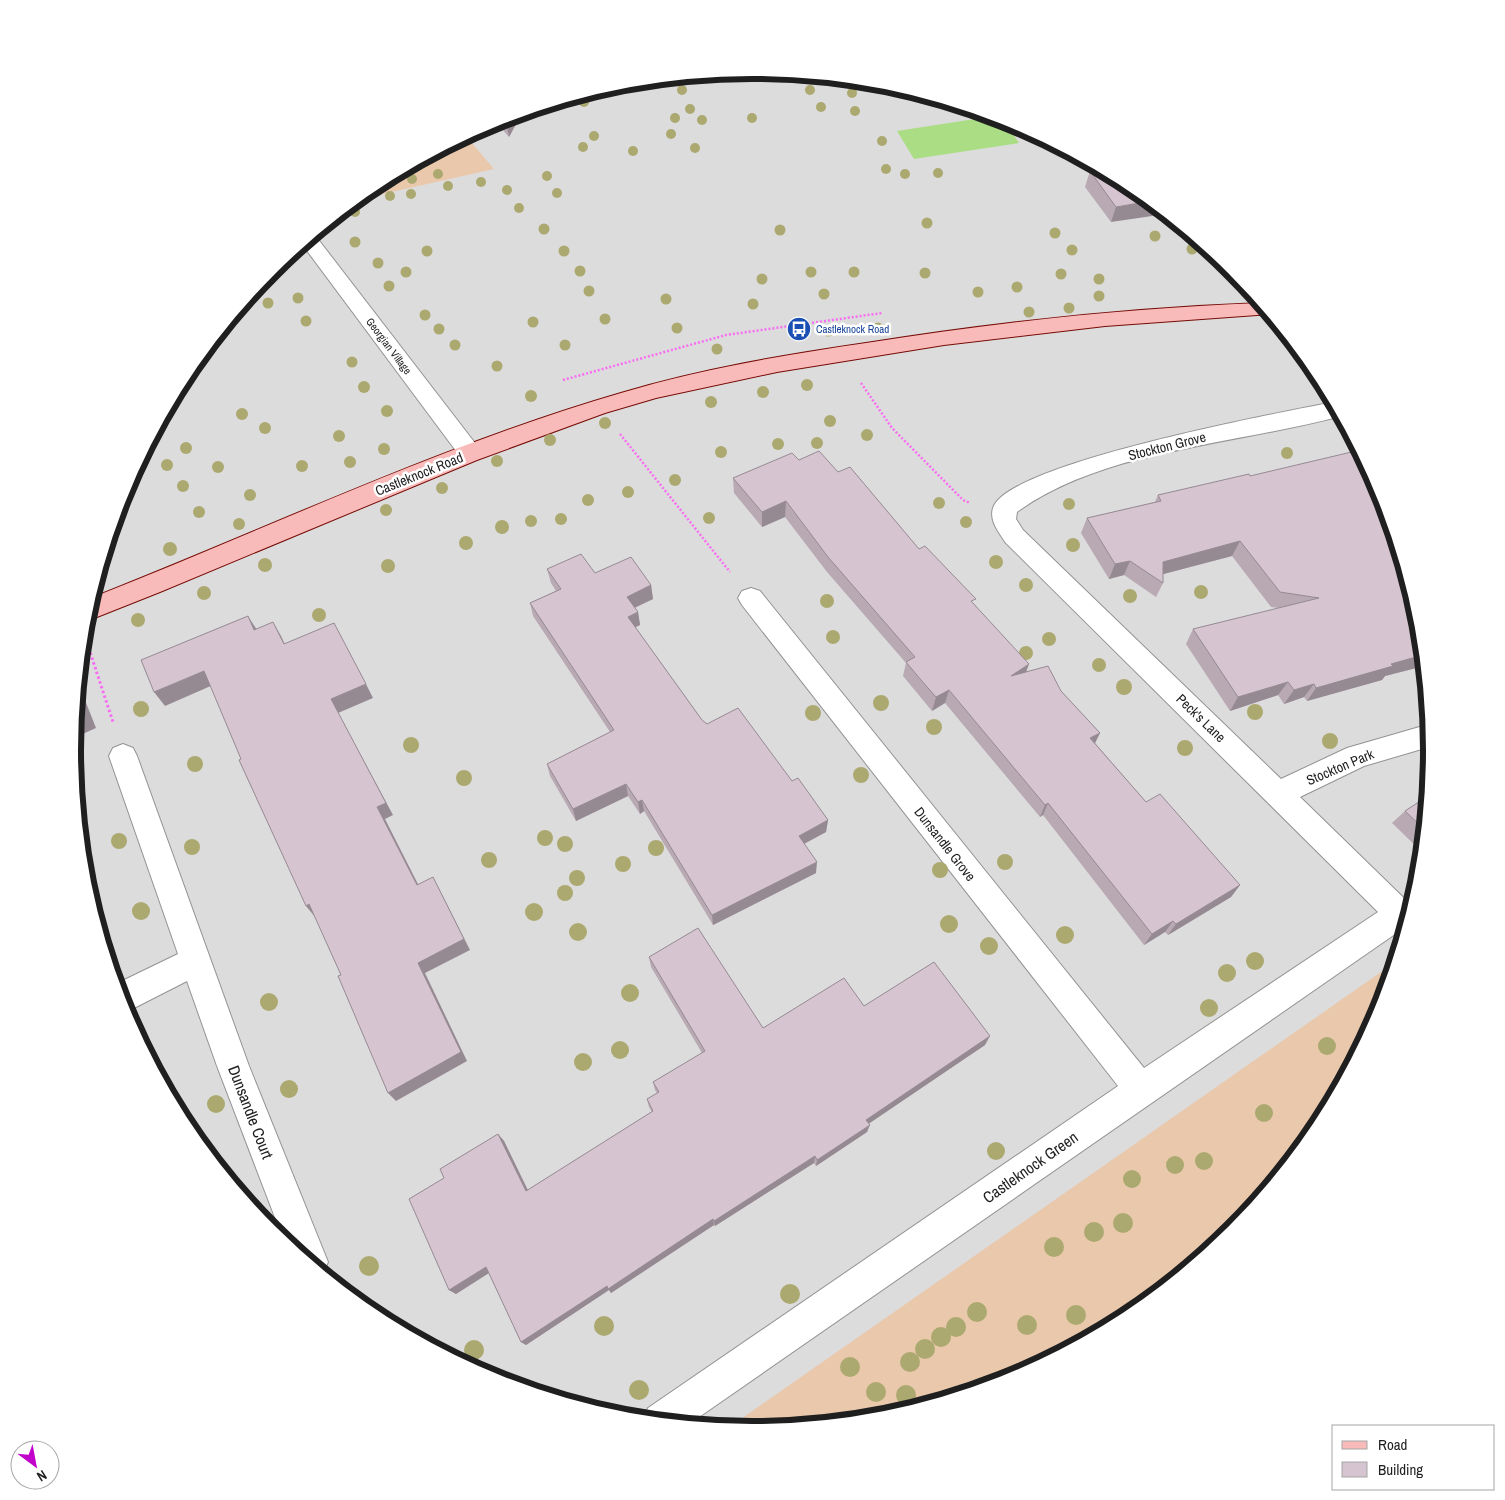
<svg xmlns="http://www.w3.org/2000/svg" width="1505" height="1500" font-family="'Archivo Narrow',sans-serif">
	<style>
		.residential { fill: #dddcdd }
		.grass { fill: #e9c8ac }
		.pitch { fill: #abde84 }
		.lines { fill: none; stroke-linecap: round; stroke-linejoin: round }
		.street-casing { stroke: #939393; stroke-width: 2 }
		.secondary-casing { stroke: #760c06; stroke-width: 2 }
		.path-far1 { stroke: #f86df1; stroke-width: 2.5; stroke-dasharray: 2 2; stroke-linecap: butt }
		.path { stroke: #f86df1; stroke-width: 3; stroke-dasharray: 2.5 2.5; stroke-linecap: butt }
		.street { fill: #fff; fill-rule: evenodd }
		.secondary { fill: #f9baba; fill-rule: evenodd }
		.tree { fill: #aca970 }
		.wall { fill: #b8a9b3 }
		.shaded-wall { fill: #968a92 }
		.building { fill: #d6c5d0; stroke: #968a92 }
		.labels { text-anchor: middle; stroke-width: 5; stroke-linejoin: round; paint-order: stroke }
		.far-transit-label { font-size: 11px; fill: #164399; stroke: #fff; text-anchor: start }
		.far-street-label { font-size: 11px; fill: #1f1f1f; stroke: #fff }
		.street-label { font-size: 14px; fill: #1f1f1f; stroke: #fff }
		.near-street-label { font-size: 16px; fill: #1f1f1f; stroke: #fff }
		.rim { fill: none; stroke: #1f1f1f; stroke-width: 6 }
	</style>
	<rect width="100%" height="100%" fill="#f0e5e9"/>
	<circle class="residential" cx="752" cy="750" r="678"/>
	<g class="grass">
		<path d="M466,136l28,33 -138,31 19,-16z"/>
		<path d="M1381,972h11l-11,38 -63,118 -85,103 -103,85 -118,62 -127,39 -133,13 -24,-2z"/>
	</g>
	<path class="pitch" d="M994,116l8,2 17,25 -105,16 -17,-28z"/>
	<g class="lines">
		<g class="street-casing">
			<g id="street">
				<path d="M314,234l164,213 3,6 -3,6 -8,2 -8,-2 -160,-215z"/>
				<path d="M1334,402l7,14c-102,28 -237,33 -324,96l-1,7 7,11 258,249 66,-31 83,-24 2,22 -68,20 -64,31 112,109 -8,28 -6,-2 -709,492 -46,-5 5,-11 470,-322 -376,-481 -4,-7 4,-7 9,-3 9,3 384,477 234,-156 -373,-370c-6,-10 -16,-21 -12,-34 14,-45 290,-96 341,-106z"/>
				<path d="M123,744l10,4 4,8 112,310 79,196 -5,11 -39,-32 -67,-175 -30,-85 -55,28 -8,1 -8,-26 62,-30 -69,-198 4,-8z"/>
			</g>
		</g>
		<g class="secondary-casing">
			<path id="secondary" d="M1261,303l10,11 -166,12 -161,19 -167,27 -121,26 -51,15 -128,47 -317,132 -63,25 -12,2 6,-21c176,-69 348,-152 530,-205 80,-24 163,-38 245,-50 131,-21 262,-35 395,-40z"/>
		</g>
		<g class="path-far1">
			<path d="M563,380l163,-45 156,-22"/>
			<path d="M861,383l31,45 71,72 7,3"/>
			<path d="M620,434l110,138"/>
		</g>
		<g class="path">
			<path d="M83,646l7,6 23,70"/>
			<path d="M82,654l8,-2"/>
		</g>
		<use href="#street" class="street"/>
		<use href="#secondary" class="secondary"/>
	</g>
	<g class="tree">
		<circle cx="682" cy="90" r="5"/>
		<circle cx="810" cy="90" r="5"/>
		<circle cx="852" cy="93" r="5"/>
		<circle cx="584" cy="102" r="5"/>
		<circle cx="821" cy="107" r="5"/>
		<circle cx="690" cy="109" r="5"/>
		<circle cx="855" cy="111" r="5"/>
		<circle cx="675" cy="118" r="5"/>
		<circle cx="752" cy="118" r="5"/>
		<circle cx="702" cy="120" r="5"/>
		<circle cx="671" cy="134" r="5"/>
		<circle cx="594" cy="136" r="5"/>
		<circle cx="882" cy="141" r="5"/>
		<circle cx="583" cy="147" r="5"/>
		<circle cx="695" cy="148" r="5"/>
		<circle cx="633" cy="151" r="5"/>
		<circle cx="886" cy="169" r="5"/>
		<circle cx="938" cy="173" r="5"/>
		<circle cx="438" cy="174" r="5"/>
		<circle cx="905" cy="174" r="5"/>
		<circle cx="547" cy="176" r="5"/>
		<circle cx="412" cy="179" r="5"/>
		<circle cx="481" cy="182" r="5"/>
		<circle cx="448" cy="186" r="5"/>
		<circle cx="507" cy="190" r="5"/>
		<circle cx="557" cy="193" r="5"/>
		<circle cx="411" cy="194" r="5"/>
		<circle cx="390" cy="196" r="5"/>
		<circle cx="519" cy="208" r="5"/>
		<circle cx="355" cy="212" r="5"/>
		<circle cx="927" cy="223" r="5.5"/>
		<circle cx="544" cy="229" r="5.5"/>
		<circle cx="780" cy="230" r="5.5"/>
		<circle cx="1055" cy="233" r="5.5"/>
		<circle cx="1155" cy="236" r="5.5"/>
		<circle cx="355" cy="242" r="5.5"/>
		<circle cx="1192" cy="249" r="5.5"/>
		<circle cx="1072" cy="250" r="5.5"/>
		<circle cx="427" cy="251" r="5.5"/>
		<circle cx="564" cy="251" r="5.5"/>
		<circle cx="378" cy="263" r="5.5"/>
		<circle cx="580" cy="271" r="5.5"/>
		<circle cx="406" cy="272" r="5.5"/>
		<circle cx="811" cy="272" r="5.5"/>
		<circle cx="854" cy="272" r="5.5"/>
		<circle cx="925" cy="273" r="5.5"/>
		<circle cx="1061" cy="274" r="5.5"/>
		<circle cx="762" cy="279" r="5.5"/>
		<circle cx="1099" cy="279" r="5.5"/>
		<circle cx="389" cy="286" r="5.5"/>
		<circle cx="1017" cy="287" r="5.5"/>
		<circle cx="589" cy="291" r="5.5"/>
		<circle cx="978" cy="292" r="5.5"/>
		<circle cx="824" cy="294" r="5.5"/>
		<circle cx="1099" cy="296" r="5.5"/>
		<circle cx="298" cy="298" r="5.5"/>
		<circle cx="666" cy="299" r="5.5"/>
		<circle cx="268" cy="303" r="5.5"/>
		<circle cx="753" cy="304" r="5.5"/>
		<circle cx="1069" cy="308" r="5.5"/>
		<circle cx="1029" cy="312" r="5.5"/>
		<circle cx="425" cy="315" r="5.5"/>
		<circle cx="605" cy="319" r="5.5"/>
		<circle cx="306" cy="321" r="5.5"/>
		<circle cx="533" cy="322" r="5.5"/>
		<circle cx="677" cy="328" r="5.5"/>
		<circle cx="878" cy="328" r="5.5"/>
		<circle cx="439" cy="329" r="5.5"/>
		<circle cx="828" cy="331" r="5.5"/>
		<circle cx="455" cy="345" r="5.5"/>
		<circle cx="565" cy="345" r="5.5"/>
		<circle cx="717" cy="349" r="5.5"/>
		<circle cx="352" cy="362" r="5.5"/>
		<circle cx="497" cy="366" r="5.5"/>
		<circle cx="807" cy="385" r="6"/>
		<circle cx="364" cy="387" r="6"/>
		<circle cx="763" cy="392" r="6"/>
		<circle cx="531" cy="396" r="6"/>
		<circle cx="711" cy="402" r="6"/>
		<circle cx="387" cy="411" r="6"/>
		<circle cx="242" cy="414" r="6"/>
		<circle cx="830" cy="421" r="6"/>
		<circle cx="605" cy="423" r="6"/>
		<circle cx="265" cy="428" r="6"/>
		<circle cx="867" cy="435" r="6"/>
		<circle cx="339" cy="436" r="6"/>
		<circle cx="550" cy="440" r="6"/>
		<circle cx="817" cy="443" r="6"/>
		<circle cx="778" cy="444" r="6"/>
		<circle cx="186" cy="448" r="6"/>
		<circle cx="384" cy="449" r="6"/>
		<circle cx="721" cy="452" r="6"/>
		<circle cx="1287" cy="453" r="6"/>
		<circle cx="497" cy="461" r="6"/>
		<circle cx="350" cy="462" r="6"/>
		<circle cx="167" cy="465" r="6"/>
		<circle cx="302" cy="466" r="6"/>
		<circle cx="218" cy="467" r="6"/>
		<circle cx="675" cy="480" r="6"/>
		<circle cx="183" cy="486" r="6"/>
		<circle cx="442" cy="488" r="6"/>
		<circle cx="628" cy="492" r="6"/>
		<circle cx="250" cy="495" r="6"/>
		<circle cx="588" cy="500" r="6"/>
		<circle cx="939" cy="503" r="6"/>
		<circle cx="1069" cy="504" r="6"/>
		<circle cx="386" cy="510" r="6"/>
		<circle cx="199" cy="512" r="6"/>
		<circle cx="709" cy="518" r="6"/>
		<circle cx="561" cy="519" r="6"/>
		<circle cx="531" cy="521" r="6"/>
		<circle cx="966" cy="522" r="6"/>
		<circle cx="239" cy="524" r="6"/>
		<circle cx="502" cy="527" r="7"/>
		<circle cx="466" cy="543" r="7"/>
		<circle cx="1073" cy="545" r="7"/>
		<circle cx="170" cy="549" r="7"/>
		<circle cx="996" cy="562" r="7"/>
		<circle cx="265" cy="565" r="7"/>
		<circle cx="388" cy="566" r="7"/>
		<circle cx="1026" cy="585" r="7"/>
		<circle cx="1201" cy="592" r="7"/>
		<circle cx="204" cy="593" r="7"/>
		<circle cx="1130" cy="596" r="7"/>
		<circle cx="827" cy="601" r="7"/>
		<circle cx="319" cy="615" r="7"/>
		<circle cx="138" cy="620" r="7"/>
		<circle cx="833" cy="637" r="7"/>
		<circle cx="1049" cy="639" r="7"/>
		<circle cx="1026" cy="653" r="7"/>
		<circle cx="1099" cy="665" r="7"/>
		<circle cx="1124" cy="687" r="8"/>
		<circle cx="881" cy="703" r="8"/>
		<circle cx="141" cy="709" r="8"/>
		<circle cx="1255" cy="712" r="8"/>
		<circle cx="813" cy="713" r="8"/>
		<circle cx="934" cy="727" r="8"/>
		<circle cx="1330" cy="741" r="8"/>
		<circle cx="411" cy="745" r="8"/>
		<circle cx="1185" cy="748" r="8"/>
		<circle cx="195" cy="764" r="8"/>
		<circle cx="861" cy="775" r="8"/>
		<circle cx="464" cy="778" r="8"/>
		<circle cx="545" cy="838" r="8"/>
		<circle cx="119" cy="841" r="8"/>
		<circle cx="565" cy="844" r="8"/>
		<circle cx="192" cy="847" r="8"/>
		<circle cx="656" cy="848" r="8"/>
		<circle cx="489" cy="860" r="8"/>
		<circle cx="1005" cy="862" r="8"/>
		<circle cx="623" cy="864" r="8"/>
		<circle cx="940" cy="870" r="8"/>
		<circle cx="577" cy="878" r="8"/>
		<circle cx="565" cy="893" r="8"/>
		<circle cx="141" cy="911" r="9"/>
		<circle cx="534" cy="912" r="9"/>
		<circle cx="949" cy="924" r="9"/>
		<circle cx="578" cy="932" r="9"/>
		<circle cx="1065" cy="935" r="9"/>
		<circle cx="989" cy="946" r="9"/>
		<circle cx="1255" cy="961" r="9"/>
		<circle cx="1227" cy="973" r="9"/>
		<circle cx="630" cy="993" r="9"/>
		<circle cx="269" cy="1002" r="9"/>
		<circle cx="1209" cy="1008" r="9"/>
		<circle cx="1327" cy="1046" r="9"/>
		<circle cx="620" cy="1050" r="9"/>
		<circle cx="583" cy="1062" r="9"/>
		<circle cx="289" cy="1089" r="9"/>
		<circle cx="216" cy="1104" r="9"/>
		<circle cx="1264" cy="1113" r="9"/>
		<circle cx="996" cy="1151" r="9"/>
		<circle cx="1204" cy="1161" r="9"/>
		<circle cx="1175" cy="1165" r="9"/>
		<circle cx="1132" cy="1179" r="9"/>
		<circle cx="1123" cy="1223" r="10"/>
		<circle cx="1094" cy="1232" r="10"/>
		<circle cx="1054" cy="1247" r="10"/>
		<circle cx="369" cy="1266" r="10"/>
		<circle cx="790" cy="1294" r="10"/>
		<circle cx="977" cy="1312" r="10"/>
		<circle cx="1076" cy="1315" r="10"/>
		<circle cx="1027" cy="1325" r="10"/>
		<circle cx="604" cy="1326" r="10"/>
		<circle cx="956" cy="1327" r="10"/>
		<circle cx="941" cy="1337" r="10"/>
		<circle cx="925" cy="1349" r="10"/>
		<circle cx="474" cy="1350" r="10"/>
		<circle cx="910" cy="1362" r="10"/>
		<circle cx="850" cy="1367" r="10"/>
		<circle cx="639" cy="1390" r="10"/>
		<circle cx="876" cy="1392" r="10"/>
		<circle cx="906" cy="1395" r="10"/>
	</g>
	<g class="wall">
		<path d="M522,113l-13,24 -14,-16z"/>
		<path d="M1090,171l41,14 -20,37 -26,-35z"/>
		<path d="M799,460l39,12 81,77 55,55 52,68 35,19 39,42 -5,10 51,59 94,83 -9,12 -63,38 -3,-3 -21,13 -101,-130 -3,2 -95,-114 -13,8 -29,-35 3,-13 -79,-91 -42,-55 -23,10 -28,-34 -1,-15z"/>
		<path d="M1250,476l169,142 5,48 -39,10 -3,4 -75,21 -3,-4 -20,7 -6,-9 -48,16 -44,-67 7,-15 86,-21 -8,-1 -39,-51 -69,18v9l-7,14 -32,-22 -15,4 -28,-46 6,-15 68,-16 3,-7z"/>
		<path d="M547,569l48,4 56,12 2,14 -18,9 3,4 2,13 -5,2 67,93 5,4 85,57 36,39 -2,12 -22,12 12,29 -103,52 -69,-114 -4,3 -12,-18 -52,25 -26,-45 -3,-12 63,-32 -77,-116 -3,-13 26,-12 -5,-8z"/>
		<path d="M1428,796l-6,56 -30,-29 13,-12z"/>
		<path d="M649,957l114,71 101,-22 121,39 -116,78 -2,9 -51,34 -2,-3 -99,63 -1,-1 -103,68 -2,-3 -83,55 -5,-3 -32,-69 -33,21 -7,-4 -5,-112 54,-44 6,7 24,49 124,-78 -3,-5 -2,-8 10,-6 -2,-3 -2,-8 49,-29 -51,-86z"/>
	</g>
	<g class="shaded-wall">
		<path d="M522,113l-13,24 -3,-16 2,-4z"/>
		<path d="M1151,201l15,13 -55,8 5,-15z"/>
		<path d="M786,501l-1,16 -23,10v-15z"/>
		<path d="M1240,541l-8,15 -76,20 7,-14z"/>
		<path d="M1130,561l-6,14 -15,4 6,-15z"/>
		<path d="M651,585l2,14 -24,11 -2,-13z"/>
		<path d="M638,612l2,13 -10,5 -2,-13z"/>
		<path d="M248,616l9,14h-3z"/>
		<path d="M273,622l8,14 11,23 -8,-15z"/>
		<path d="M1423,655l1,11 -39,10 -3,4 -75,21 9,-13 75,-24z"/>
		<path d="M1029,664l-5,14 -13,-2z"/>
		<path d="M204,671l9,14 -48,21 -11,-14z"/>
		<path d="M1288,682l-10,13 -48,16 8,-14z"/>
		<path d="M366,684l7,14 -35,15 55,102 -8,4 39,77 -7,-11 -40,-78 -46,-108z"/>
		<path d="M1314,684l-10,13 -20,7 10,-14z"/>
		<path d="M79,685l17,43 -22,10 2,-20z"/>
		<path d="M949,690l-4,13 -13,8 4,-14z"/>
		<path d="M1100,733l-7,14 -3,-9z"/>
		<path d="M626,784l2,12 -52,25 -3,-12z"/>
		<path d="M642,800l2,11 -4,3 -2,-12z"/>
		<path d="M1048,803l-5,12 -3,2 5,-12z"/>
		<path d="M828,820l-2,12 -28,15 1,-11z"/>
		<path d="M817,862l-1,11 -103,52 -1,-10z"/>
		<path d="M433,877l37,73 -45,23 42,88 -71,40 -8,-8 30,-130z"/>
		<path d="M1240,885l-9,12 -63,38 8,-11z"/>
		<path d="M309,904l6,13 -9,-11z"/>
		<path d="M1173,921l-8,11 -21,13 8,-11z"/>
		<path d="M990,1036l-5,9 -121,82 2,-7z"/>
		<path d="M870,1125l-3,7 -51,34 1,-6z"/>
		<path d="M498,1134l6,7 27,56 -5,-6z"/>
		<path d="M815,1156l-1,7 -99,63 -1,-5z"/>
		<path d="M713,1219l1,6 -103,68 -2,-3 -83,55 -5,-3 86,-56z"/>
		<path d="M486,1267l6,4 -36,23 -7,-4z"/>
	</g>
	<g class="building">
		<path d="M1101,169l30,16 20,16 -35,6 -26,-36z"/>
		<path d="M1360,450l21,40 38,128 4,37 -32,9 2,2 -77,22 -2,-4 -20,6 -6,-8 -50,15 -45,-68 126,-31 -39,-6 -40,-51 -77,21v21l-33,-22 -15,3 -28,-46 74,-17 -3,-6 91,-21 1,2z"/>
		<path d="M819,451l19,21 12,-5 69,82 6,-3 51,53 -5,2 58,63 -18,12 37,-10 13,25 39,42 -10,5 56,64 14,-8 80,91 -64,39 -3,-3 -21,13 -104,-131 -3,2 -96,-115 -13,7 -15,-17 -15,-18 9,-5 -87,-100 -42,-56 -24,11 -29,-34 59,-25 7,7z"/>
		<path d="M581,554l14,19 36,-16 20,28 -24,12 11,15 -10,5 74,103 5,4 31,-16 54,73 6,-3 30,42 -29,16 18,26 -105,53 -70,-115 -4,2 -12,-18 -53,25 -26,-45 67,-34 -84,-127 31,-14 -14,-20z"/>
		<path d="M248,616l6,14 19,-8 11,22 50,-21 32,61 -35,15 55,104 -9,4 40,78 16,-8 31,62 -46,24 43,89 -73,41 -50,-117 3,-1 -32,-71 -3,2 -67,-146 2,-1 -37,-88 -50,21 -13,-32z"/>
		<path d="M78,698l6,16 -8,4z"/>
		<path d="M1428,796l-3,34 -20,-19z"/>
		<path d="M698,928l65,100 81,-50 20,28 70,-44 56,74 -124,84 4,5 -53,35 -2,-4 -101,65 -1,-2 -105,70 -1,-3 -86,56 -35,-75 -37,23 -40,-91 35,-21 -4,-9 58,-35 28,57 127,-80 -6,-12 12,-7 -6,-10 52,-31 -56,-94z"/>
	</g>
	<defs>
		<g id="bus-disc" transform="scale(1.25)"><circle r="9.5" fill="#1a4fb4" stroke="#fff"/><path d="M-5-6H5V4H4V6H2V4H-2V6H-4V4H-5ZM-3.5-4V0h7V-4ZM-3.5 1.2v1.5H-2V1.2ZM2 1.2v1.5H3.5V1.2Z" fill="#fff"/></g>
	</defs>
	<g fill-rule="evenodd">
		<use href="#bus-disc" x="799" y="329"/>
	</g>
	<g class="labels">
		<g class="far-transit-label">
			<text x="816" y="333">Castleknock Road</text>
		</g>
		<g class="far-street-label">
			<text transform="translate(389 346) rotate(53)" y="4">Georgian Village</text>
		</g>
		<g class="street-label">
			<text transform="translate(1167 446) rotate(-14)" y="5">Stockton Grove</text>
			<text transform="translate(419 474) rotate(-22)" y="5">Castleknock Road</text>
			<text transform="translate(1201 718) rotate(44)" y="5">Peck's Lane</text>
			<text transform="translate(1340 767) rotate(-23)" y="5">Stockton Park</text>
			<text transform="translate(945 844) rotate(52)" y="5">Dunsandle Grove</text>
		</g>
		<g class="near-street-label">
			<text transform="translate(251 1112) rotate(69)" y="6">Dunsandle Court</text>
			<text transform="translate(1030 1167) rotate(-35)" y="6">Castleknock Green</text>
		</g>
	</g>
	<path d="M0 0H1505V1500H0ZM81 750a671 671 0 1 1 1342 0a671 671 0 1 1-1342 0Z" fill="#fff" fill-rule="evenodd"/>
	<path class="rim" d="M81 750a671 671 0 1 1 1342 0a671 671 0 1 1-1342 0Z"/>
	<rect x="1332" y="1425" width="162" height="65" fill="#ffffff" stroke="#a5a5a5"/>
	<rect x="1342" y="1441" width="25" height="8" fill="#f9baba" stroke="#a5a5a5"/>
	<text x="1378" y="1450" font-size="15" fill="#1f1f1f">Road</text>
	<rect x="1342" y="1462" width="25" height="15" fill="#d6c5d0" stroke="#a5a5a5"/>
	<text x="1378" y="1475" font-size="15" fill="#1f1f1f">Building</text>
	<g transform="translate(35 1465) rotate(148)"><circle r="24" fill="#ffffff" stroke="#a5a5a5"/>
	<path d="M0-4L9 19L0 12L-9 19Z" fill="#c102cb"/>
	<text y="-8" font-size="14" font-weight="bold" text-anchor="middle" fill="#1f1f1f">N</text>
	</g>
</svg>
